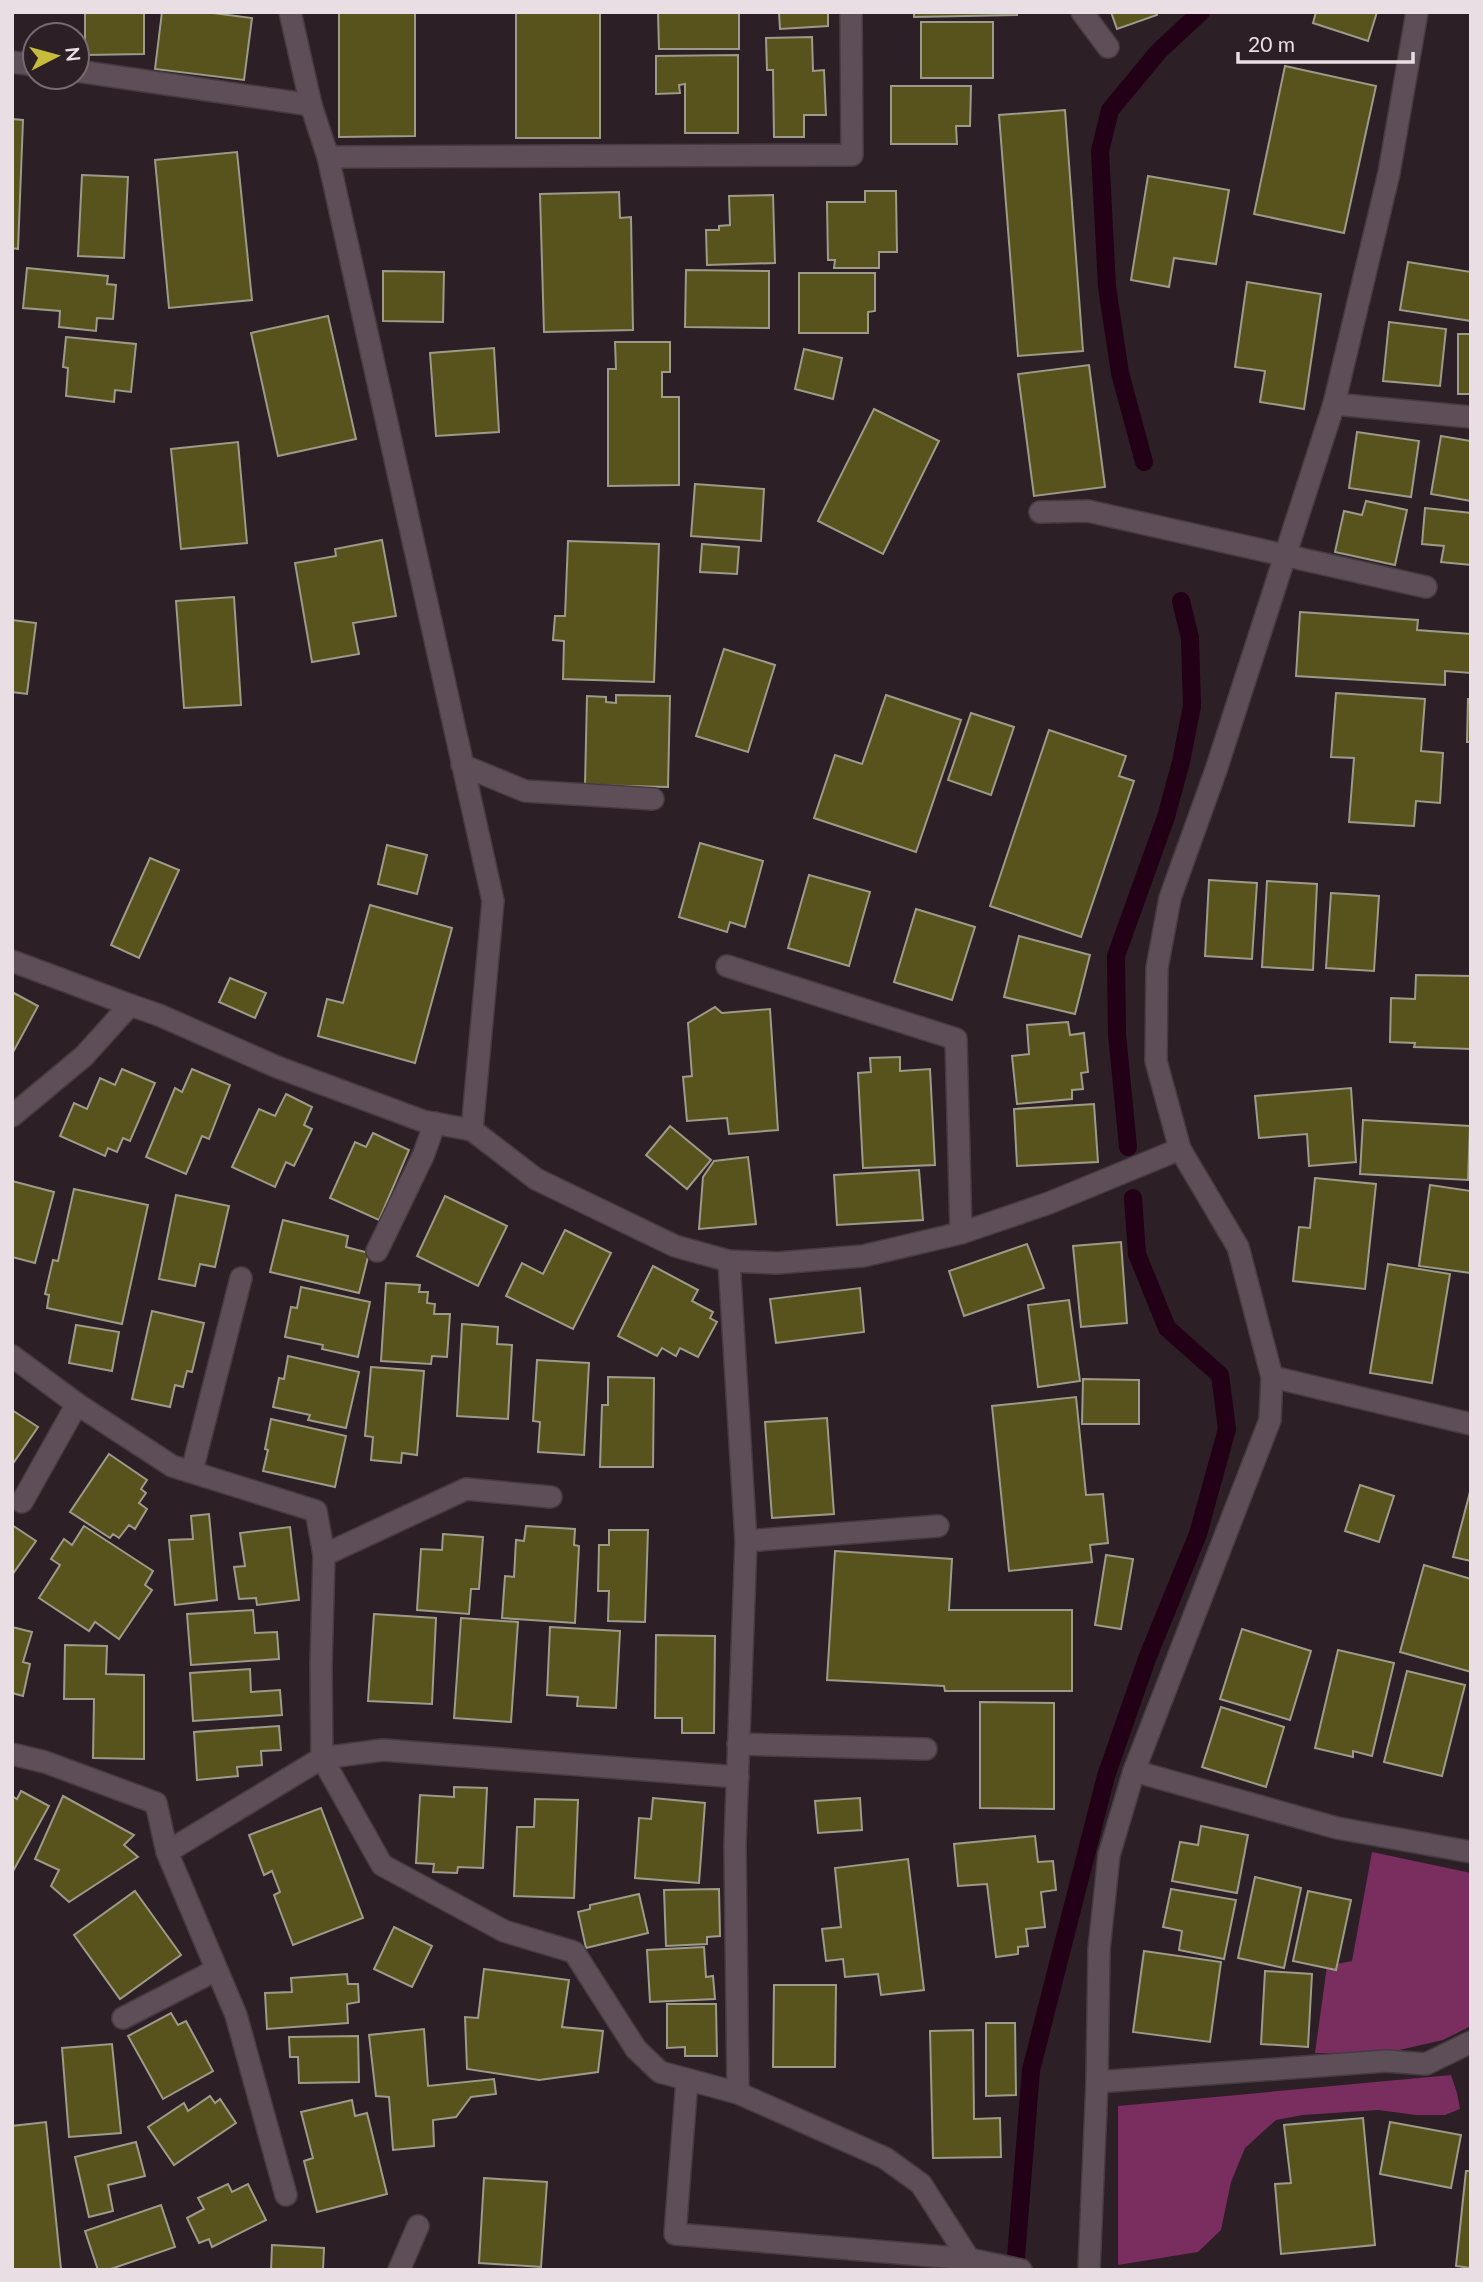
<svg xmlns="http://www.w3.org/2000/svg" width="1483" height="2282" font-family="Lato,sans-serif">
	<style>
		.forest { fill: #7a2d5f }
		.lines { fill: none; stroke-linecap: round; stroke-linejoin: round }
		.stream { stroke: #220016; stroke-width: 18 }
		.building { fill: #58531d; stroke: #9c9b89; stroke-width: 2 }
		.lane-casing { stroke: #473b42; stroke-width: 24 }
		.street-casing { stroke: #473b42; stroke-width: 24 }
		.lane { stroke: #5e4e57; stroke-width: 21 }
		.street { stroke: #5e4e57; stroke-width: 21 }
	</style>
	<rect width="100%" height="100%" fill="#2c1f26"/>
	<g class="forest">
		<path d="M1372,1852l99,21v153l-28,14 -57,13h-71l12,-87 25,-5z"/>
		<path d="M1451,2075l6,18 3,16 -15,6h-29l-38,-5 -75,5 -27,5 -31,28 -14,34 -10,48 -23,22 -80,13v-159z"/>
	</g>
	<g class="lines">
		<g class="stream">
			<path d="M1144,462l-24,-89 -13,-86 -7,-136 10,-41 49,-59 42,-39"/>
			<path d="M1128,1147l-11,-113 -1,-78 50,-139 15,-55 11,-56 -2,-68 -9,-37"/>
			<path d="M1015,2270l16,-200 75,-294 42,-120 50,-122 29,-105 -7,-54 -53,-47 -30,-74 -4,-56"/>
		</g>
	</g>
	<g class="building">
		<path d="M85,12h59v42l-59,1z"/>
		<path d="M162,12h43l47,6 -8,62 -89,-11z"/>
		<path d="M339,12h76v124l-76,1z"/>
		<rect x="516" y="12" width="84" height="126"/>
		<path d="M658,12h81v37h-80z"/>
		<path d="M779,12h49v14l-48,3z"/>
		<path d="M914,12h103v3l-103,2z"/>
		<path d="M1111,12h45l1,3 -40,14z"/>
		<path d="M1316,12h61l-9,29 -55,-18z"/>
		<rect x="921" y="22" width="72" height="56"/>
		<path d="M812,37l1,34 11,-1 2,45h-22v22h-30l-1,-67h-6l-1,-32z"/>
		<path d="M738,55v78h-53v-49l-6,1 1,8 -24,1v-38z"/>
		<path d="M1285,66l91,20 -32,147 -90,-19z"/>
		<path d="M891,86h80l-1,40h-14l1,18h-66z"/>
		<path d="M1065,110l18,241 -65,5 -19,-241z"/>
		<path d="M12,119l11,1 -5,129 -6,-1z"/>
		<path d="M237,152l15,148 -83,8 -14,-148z"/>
		<path d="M82,175l46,2 -4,81 -46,-2z"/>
		<path d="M1148,176l81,14 -13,74 -42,-6 -5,29 -38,-7z"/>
		<path d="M865,191h31l1,61h-18v16h-45l1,-8h-7l-1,-58h38z"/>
		<path d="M619,192l1,26 11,-1 2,113 -89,2 -4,-138z"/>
		<path d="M773,195l2,68 -68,2 -1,-35h13v-4l11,-1 -1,-29z"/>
		<path d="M1408,262l63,10v49l-71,-11z"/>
		<path d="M27,268l81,8 -1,8 9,1 -3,34 -16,-1 -1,13 -37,-4 1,-16 -37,-3z"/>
		<path d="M686,270l83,1v57l-84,-1z"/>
		<path d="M383,271l61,1 -1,50 -60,-1z"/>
		<path d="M799,273h76v38l-7,1v21h-69z"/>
		<path d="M1247,282l74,12 -17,115 -44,-7 5,-31 -30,-4z"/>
		<path d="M328,316l28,123 -78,17 -27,-123z"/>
		<path d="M1389,322l57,7 -6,57 -57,-5z"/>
		<rect x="1458" y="334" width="13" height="60"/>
		<path d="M66,337l70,7 -5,48 -16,-2 -1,12 -48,-6 2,-28 -5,-1z"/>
		<path d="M615,342h55v30h-8v25h17v88l-71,1v-117h8z"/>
		<path d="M494,348l5,84 -63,4 -6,-83z"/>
		<path d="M804,349l38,9 -9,41 -38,-10z"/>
		<path d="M1089,365l16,122 -71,9 -16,-122z"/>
		<path d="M874,409l65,32 -56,113 -65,-33z"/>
		<path d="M1357,432l62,9 -8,56 -62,-9z"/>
		<path d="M1441,436l30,5v60l-40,-7z"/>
		<path d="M238,442l9,101 -66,6 -10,-100z"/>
		<path d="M695,484l69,5 -3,52 -70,-5z"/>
		<path d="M1366,501l41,9 -12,55 -60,-13 9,-41 18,4z"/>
		<path d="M1425,508l46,5v52l-30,-3 3,-16 -22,-2z"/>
		<path d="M382,540l14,76 -43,7 6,31 -47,8 -17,-99 41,-7 -1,-7z"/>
		<path d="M568,541l91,3 -5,138 -91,-3 1,-38 -11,-1 2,-24h10z"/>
		<path d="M702,544l37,3 -2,27 -37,-2z"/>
		<path d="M234,597l7,108 -57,3 -8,-107z"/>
		<path d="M1300,612l118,8 -1,10 54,4v39l-26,-2v14l-149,-9z"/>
		<path d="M12,620l24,3 -9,71 -15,-2z"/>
		<path d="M724,649l51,16 -27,87 -52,-16z"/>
		<path d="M1336,693l89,6 -4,52 22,2 -3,50 -24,-2 -2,25 -65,-4 5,-64 -23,-1z"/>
		<path d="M616,695l54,1 -2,91 -83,-2 2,-89 19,1v5l10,1z"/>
		<path d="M886,695l75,25 -45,132 -102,-34 21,-63 27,9z"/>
		<path d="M1468,699h3v43h-4z"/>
		<path d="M971,713l43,14 -23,68 -43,-15z"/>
		<path d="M1049,730l77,26 -7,20 15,5 -53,156 -91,-31z"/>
		<path d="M700,843l63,18 -18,66 -15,-5 -3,10 -48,-15z"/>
		<path d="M387,845l40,10 -10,39 -39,-10z"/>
		<path d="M150,858l29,12 -40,88 -28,-13z"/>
		<path d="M809,875l61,17 -21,74 -61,-18z"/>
		<path d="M1209,880l48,3 -5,76 -47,-3z"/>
		<path d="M1267,881l50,3 -4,86 -51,-3z"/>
		<path d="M1331,893l48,3 -5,75 -48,-3z"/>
		<path d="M370,905l82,23 -37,135 -97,-27 9,-37 16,4z"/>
		<path d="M916,909l59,18 -23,73 -58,-18z"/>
		<path d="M1019,936l71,19 -15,59 -71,-17z"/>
		<path d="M1416,975l55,1v73l-57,-2 1,-4 -25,-1 1,-44 24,1z"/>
		<path d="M230,978l36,15 -11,25 -36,-16z"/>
		<path d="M12,992l26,14 -26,48z"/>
		<path d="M715,1007l7,6 48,-4 8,121 -49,4 -2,-16 -40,3 -4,-44 9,-1 -4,-53z"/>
		<path d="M1068,1022l2,13 14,-2 4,39 -7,1 2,16 -11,1v9l-55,5 -5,-48 17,-2 -2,-29z"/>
		<path d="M900,1057v14l30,-2 5,96 -72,3 -5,-95 13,-1 -1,-14z"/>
		<path d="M122,1069l33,14 -25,58 -7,-3 -6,14 -9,-4 -3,8 -45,-20 14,-33 13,6 13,-31 15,7z"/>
		<path d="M192,1069l38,16 -21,54 -7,-3 -16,38 -40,-17 29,-69 7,4z"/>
		<path d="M1351,1088l5,74 -47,4 -2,-32 -48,4 -4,-42z"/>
		<path d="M286,1094l26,13 -8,18 8,4 -18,37 -8,-4 -11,25 -43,-20 27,-58 16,7z"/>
		<path d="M1094,1104l4,58 -81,4 -3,-57z"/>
		<path d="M1363,1120l107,6 -2,54 -108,-6z"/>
		<path d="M670,1126l41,34 -24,29 -41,-34z"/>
		<path d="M373,1133l36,17 -30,70 -49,-22 25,-56 11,5z"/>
		<path d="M748,1157l8,67 -57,5 4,-52 11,-16z"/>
		<path d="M919,1170l4,50 -86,5 -3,-50z"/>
		<path d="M1315,1178l61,6 -11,105 -72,-8 6,-54 11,1z"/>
		<path d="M12,1181l42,11 -19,71 -23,-6z"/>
		<path d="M1430,1185l41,6v82l-52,-7z"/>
		<path d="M74,1189l74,16 -26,119 -75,-16 2,-13 -4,-1 8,-34 5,1z"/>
		<path d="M176,1195l53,11 -14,61 -15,-3 -5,22 -36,-7z"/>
		<path d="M445,1196l62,30 -29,60 -61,-30z"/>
		<path d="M283,1220l65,16 -2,11 23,6 -10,40 -89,-21z"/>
		<path d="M565,1230l46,23 -38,76 -67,-33 16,-33 21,11z"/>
		<path d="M1121,1242l6,81 -46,4 -8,-81z"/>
		<path d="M1027,1244l17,44 -80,28 -15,-45z"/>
		<path d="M1388,1264l62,10 -18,109 -62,-10z"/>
		<path d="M653,1266l45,24 -6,11 21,11 -3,6 7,4 -19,35 -18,-9 -4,8 -14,-8 -5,8 -39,-20z"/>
		<path d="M386,1283l34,2 -1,7h9l-1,11 8,1 -1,10h16l-3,43 -15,-1 -1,8 -50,-3z"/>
		<path d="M301,1287l69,15 -12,55 -36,-8 1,-4 -38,-8 6,-30 6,1z"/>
		<path d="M860,1288l4,44 -88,11 -6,-44z"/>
		<path d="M1069,1300l11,81 -42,6 -10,-82z"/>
		<path d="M152,1311l52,12 -12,49 -5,-1 -4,16 -8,-2 -5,22 -38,-8z"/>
		<path d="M462,1324l36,3 -1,17 15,1 -4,74 -51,-3z"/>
		<path d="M76,1325l43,7 -7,39 -43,-8z"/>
		<path d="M288,1356l71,16 -13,56 -38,-8 2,-5 -37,-8 6,-29 5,1z"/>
		<path d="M537,1360l52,3 -5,92 -46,-3 2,-30 -7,-1z"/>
		<path d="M371,1367l53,4 -7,84 -15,-2 -1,10 -30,-3 2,-23 -8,-1z"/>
		<path d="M608,1377l46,1 -1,89h-53l2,-62h6z"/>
		<path d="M1083,1379l56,1v44h-57z"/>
		<path d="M1076,1397l10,98 17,-1 5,49 -18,2 2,17 -83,9 -17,-165z"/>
		<path d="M12,1410l26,17 -26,38z"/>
		<path d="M827,1418l7,96 -62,4 -7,-96z"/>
		<path d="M271,1419l75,17 -11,51 -72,-16 5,-21 -3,-1z"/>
		<path d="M109,1454l38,26 -6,9 5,4 -7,10 8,6 -12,20 -6,-4 -10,13 -6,-4 -3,4 -40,-26z"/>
		<path d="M1360,1485l34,11 -15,46 -34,-11z"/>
		<path d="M1471,1488v73l-18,-4z"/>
		<path d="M209,1514l8,86 -42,5 -6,-65 24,-1 -2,-23z"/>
		<path d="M12,1525l24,16 -24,34z"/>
		<path d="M84,1526l69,45 -8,14 7,5 -33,49 -24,-17 -6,9 -50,-33 21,-33 -9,-6 13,-20 8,6z"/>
		<path d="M526,1526l49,3 -1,16 5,1 -4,77 -73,-5 3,-42 9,1 2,-37 8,1z"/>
		<path d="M290,1527l9,73 -42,5 -1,-7 -17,1 -5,-32 11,-1 -5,-33z"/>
		<path d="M609,1530h39l-3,92 -37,-1 1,-30h-11l1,-46h10z"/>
		<path d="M443,1534l40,3 -4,52h-8l-2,25 -52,-4 4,-61 21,1z"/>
		<path d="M835,1551l117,8 -3,51h123v81h-127l-1,-5 -117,-6z"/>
		<path d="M1106,1555l27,4 -12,70 -26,-4z"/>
		<path d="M1424,1565l47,14v93l-71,-20z"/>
		<path d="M253,1610l2,23 22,-1 2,27 -88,6 -4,-51z"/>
		<path d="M374,1614l62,4 -4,86 -64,-3z"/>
		<path d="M461,1618l57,4 -7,100 -57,-4z"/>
		<path d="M12,1627l20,5 -9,30 7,2 -7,32 -11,-3z"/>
		<path d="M550,1627l70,4 -4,77 -39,-2 1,-9 -31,-2z"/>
		<path d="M1242,1629l69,22 -21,69 -70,-21z"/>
		<path d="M656,1635l59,1 -1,97h-32v-15h-27z"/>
		<path d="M65,1645l42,1 -1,28 38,1v84l-51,-1 1,-59h-30z"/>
		<path d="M1338,1650l56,13 -22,93 -19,-5v6l-38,-9z"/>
		<path d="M250,1669l1,23 29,-2 2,25 -89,6 -3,-48z"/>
		<path d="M1407,1671l58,14 -23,91 -58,-14z"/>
		<path d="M980,1702l74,1v106l-74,-1z"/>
		<path d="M1221,1707l63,20 -18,60 -64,-20z"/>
		<path d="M279,1726l2,24 -20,1 1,14 -25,2 1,9 -41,4 -3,-48z"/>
		<path d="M454,1787l33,1 -4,80 -25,-1 -1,6 -24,-1 1,-8 -18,-1 4,-68 34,2z"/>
		<path d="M21,1791l28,15 -37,67v-77l5,3z"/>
		<path d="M63,1796l71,39 -10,10 14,12 -69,45 -18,-16 8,-16 -24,-11z"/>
		<path d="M653,1798l52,5 -6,80 -64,-5 4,-60 12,1z"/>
		<path d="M860,1798l2,32 -44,3 -3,-32z"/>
		<path d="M535,1799l43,1 -4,98 -60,-2 3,-69h17z"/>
		<path d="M321,1808l42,110 -70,27 -19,-50 6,-3 -8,-21 -8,4 -15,-40z"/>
		<path d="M1201,1826l47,9 -11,58 -65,-12 8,-39 18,3z"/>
		<path d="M1035,1836l3,26 15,-1 3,29 -15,2 4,35 -19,2 2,17 -10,1v7l-22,3 -9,-73 -29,2 -4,-42z"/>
		<path d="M908,1859l16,131 -43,5 -3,-21 -33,3 -2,-18 -17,2 -4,-32 19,-2 -6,-59z"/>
		<path d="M1255,1877l46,11 -17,80 -46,-10z"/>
		<path d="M719,1889l1,47 -13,1v7l-41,2 -2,-56z"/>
		<path d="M1171,1889l65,11 -12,59 -45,-9 3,-19 -19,-4z"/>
		<path d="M135,1891l46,64 -61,44 -46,-64z"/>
		<path d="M1308,1891l43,9 -15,70 -43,-9z"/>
		<path d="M639,1894l9,39 -62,15 -8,-36 12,-3v-4z"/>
		<path d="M394,1927l38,19 -20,41 -38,-18z"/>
		<path d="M704,1947l2,30 7,-1 2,23 -65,3 -3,-52z"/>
		<path d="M1144,1951l77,11 -11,80 -77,-10z"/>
		<path d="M484,1969l85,11 -7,47 41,4 -5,41 -59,8 -72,-11 -2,-52 13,1z"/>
		<path d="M1265,1971l47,3 -4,73 -47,-3z"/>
		<path d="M347,1974l1,10h10l1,18 -12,2 1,19 -81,6 -2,-36 27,-1 -1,-14z"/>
		<path d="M774,1985h62l-1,82h-62z"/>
		<path d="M667,2004h49l1,52h-32v-9l-18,1z"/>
		<path d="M171,2013l7,12 8,-4 27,50 -50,28 -35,-63z"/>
		<path d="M986,2023h29l1,72 -30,1z"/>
		<path d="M424,2029l4,57 66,-7 2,15 -25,3 -15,20 -23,3 1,26 -41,4 -4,-53 -13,-1 -7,-61z"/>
		<path d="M973,2030l1,89 26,-1 1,39 -68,1 -3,-127z"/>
		<path d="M358,2036l1,46 -60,1 -1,-26h-8l-1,-20z"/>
		<path d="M112,2044l9,89 -52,4 -7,-89z"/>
		<path d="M210,2096l5,7 5,-4 16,24 -62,42 -26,-38 36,-24 4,8z"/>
		<path d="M352,2100l3,16 12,-3 20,81 -70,18 -13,-51 9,-3 -12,-46z"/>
		<path d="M1363,2118l12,127 -94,9 -6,-70 16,-1 -7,-58z"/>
		<path d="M46,2122l15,147 -49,1v-144z"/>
		<path d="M1390,2122l71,13 -10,53 -71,-14z"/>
		<path d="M136,2142l9,34 -37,9 5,26 -24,6 -14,-60z"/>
		<path d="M1466,2171h5v97l-15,-2z"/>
		<path d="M484,2178l63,4 -6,85 -62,-4z"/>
		<path d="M228,2184l4,8 16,-8 18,36 -54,27 -3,-8 -10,4 -12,-25 17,-9 -6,-11z"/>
		<path d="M161,2205l14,42 -67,23h-10l-13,-39z"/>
		<path d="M272,2245l52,3 -1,22h-52z"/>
	</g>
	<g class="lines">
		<g class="lane-casing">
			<g id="lane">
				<path d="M12,62l23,3"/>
				<path d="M77,71l234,34"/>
				<path d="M1334,404l137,13"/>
				<path d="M1040,512l48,-1 338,76"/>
				<path d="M462,765l63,26 128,8"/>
				<path d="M727,966l229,73 5,194"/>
				<path d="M377,1251l46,-95 12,-33"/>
				<path d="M192,1471l49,-193"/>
				<path d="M22,1502l55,-98"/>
				<path d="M746,1541l192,-15"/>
				<path d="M324,1555l142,-66 85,8"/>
				<path d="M738,1744l188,5"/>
				<path d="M12,1754l33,8 111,41 11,49 69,163 50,180"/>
				<path d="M1134,1771l203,57 134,24"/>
				<path d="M123,2018l93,-48"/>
				<path d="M1097,2082l289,-21 40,3 45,-22"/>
				<path d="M399,2270l19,-44"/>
			</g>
		</g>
		<g class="street-casing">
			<g id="street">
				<path d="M290,12l21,93 17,52 165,744 -21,229 64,49 139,67 54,15 48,2 86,-7 98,-23 88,-30 131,-54"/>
				<path d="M1082,12l26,35"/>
				<path d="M328,157l524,-2 -1,-143"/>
				<path d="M12,961l118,44"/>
				<path d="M12,1116l72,-60 46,-51 29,10 118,52 146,54 49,9"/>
				<path d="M729,1261l17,280 -11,304 3,248"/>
				<path d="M12,1356l65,48 95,62 144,45 8,44 -3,111 1,92 60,107 122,66 70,21 62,97 24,23 78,21 147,65 36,26 48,75"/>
				<path d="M1272,1377l199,47"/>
				<path d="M167,1852l155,-94 61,-8 355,27"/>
				<path d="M687,2080l-12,154 294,25"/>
				<path d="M964,2270l5,-11 52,11"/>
				<path d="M1089,2270l8,-188 2,-133 10,-94 25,-84 136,-351 2,-43 -34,-130 -58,-98 -24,-88 1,-93 13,-70 46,-128 118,-366 55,-231 28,-161"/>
			</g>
		</g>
		<use href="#lane" class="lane"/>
		<use href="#street" class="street"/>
	</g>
	<rect width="1483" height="2282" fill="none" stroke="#e8dee3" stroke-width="28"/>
	<g transform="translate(56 56) rotate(84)"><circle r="33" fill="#2c1f26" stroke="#776b72" stroke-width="2"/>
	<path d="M0-5L12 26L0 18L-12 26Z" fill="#c7bb3c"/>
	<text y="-10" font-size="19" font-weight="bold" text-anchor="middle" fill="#e8dee3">N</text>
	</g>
	<path d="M1238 52v10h175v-10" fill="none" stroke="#e8dee3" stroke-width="3.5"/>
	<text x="1248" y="52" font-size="21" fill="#e8dee3" stroke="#2c1f26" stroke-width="5" paint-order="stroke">20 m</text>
</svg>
